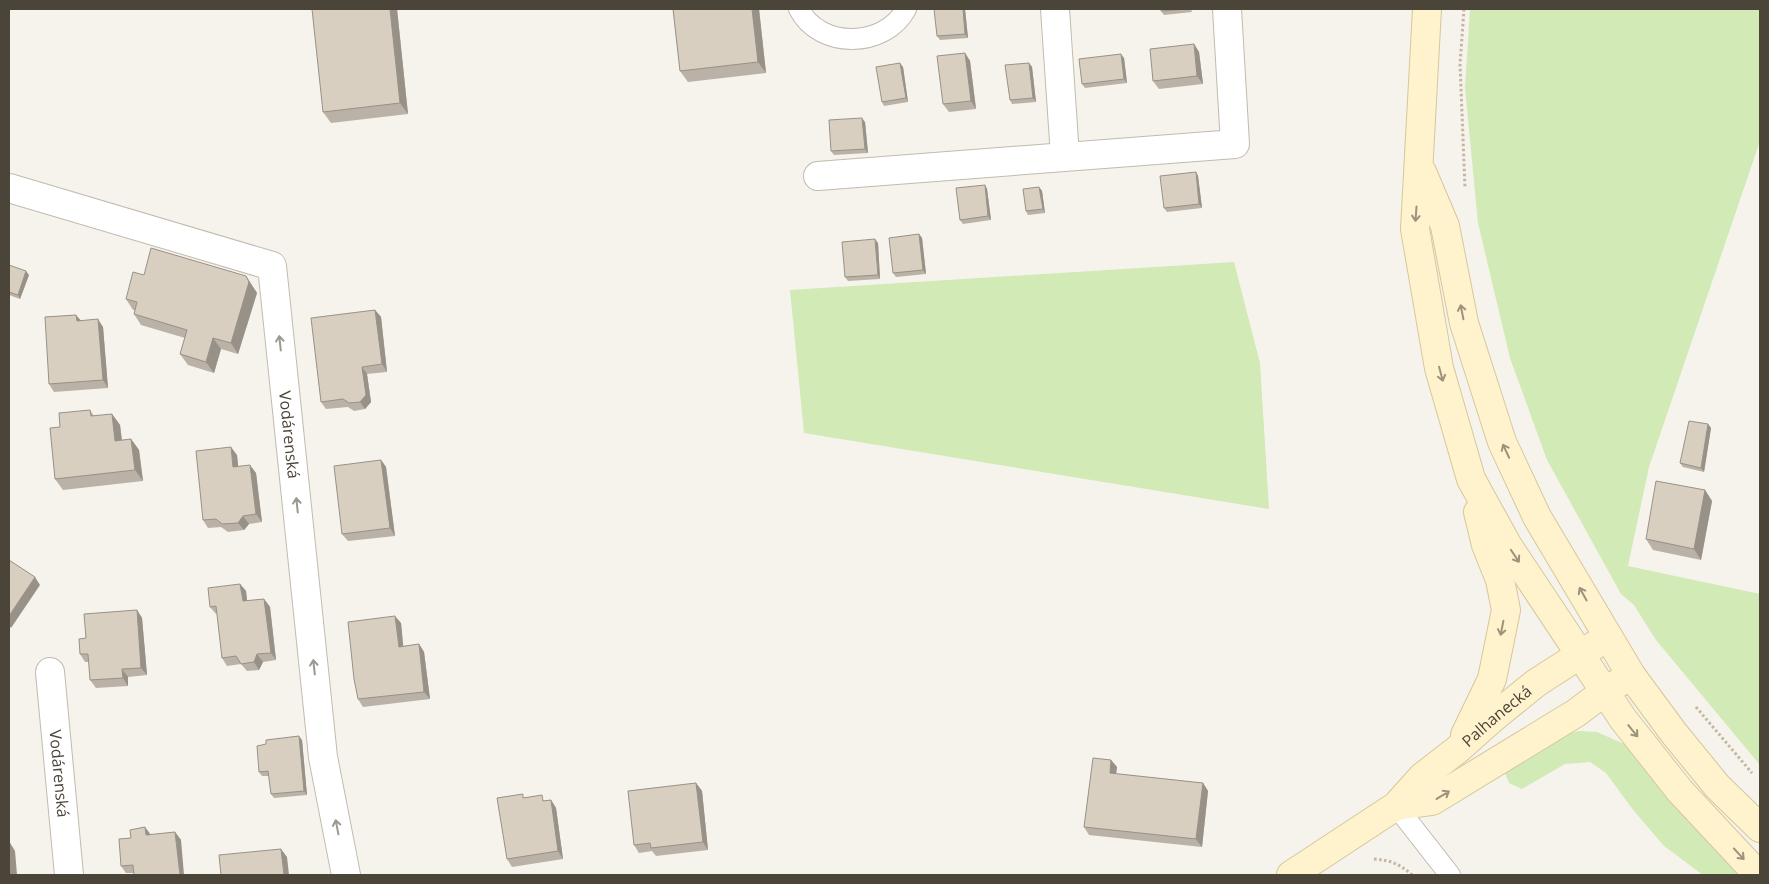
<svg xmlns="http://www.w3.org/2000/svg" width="1769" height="884" font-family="'Open Sans',sans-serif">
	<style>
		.green { fill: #d2eab5 }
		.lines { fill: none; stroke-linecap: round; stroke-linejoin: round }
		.lane-casing { stroke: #c2bbae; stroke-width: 22 }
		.street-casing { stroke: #c2bbae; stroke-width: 30 }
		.secondary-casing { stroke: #d6c79b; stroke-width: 30 }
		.path { stroke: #c4b79f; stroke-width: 3; stroke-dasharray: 2.5 2.5; stroke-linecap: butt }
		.lane { stroke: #fff; stroke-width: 20 }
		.street { stroke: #fff; stroke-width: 28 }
		.secondary { stroke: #fff3cd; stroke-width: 28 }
		.wall { fill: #bab2a6 }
		.shaded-wall { fill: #979187 }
		.building { fill: #d8cfc1; stroke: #979187 }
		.oneway { stroke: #9c937c }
		.oneway2 { stroke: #9c9892 }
		.labels { text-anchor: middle; stroke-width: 4.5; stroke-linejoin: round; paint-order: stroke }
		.street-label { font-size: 16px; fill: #4b4439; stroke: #fff }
	</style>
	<rect width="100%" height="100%" fill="#f6f3ec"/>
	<g class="green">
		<path d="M1470,9h290v132l-111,326 -21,99 132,28v171l-104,-125 -22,-35 -13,-11 -74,-134 -37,-102 -32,-135 -13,-135z"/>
		<path d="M1234,262l26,101 9,146 -465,-76 -14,-143z"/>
		<path d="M1579,731l18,1 27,12 46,54 83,77h-50l-39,-29 -30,-35 -28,-38 -16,-11 -25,2 -43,25 -13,-6 -5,-12 52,-35z"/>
	</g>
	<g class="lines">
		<g class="lane-casing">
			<g id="lane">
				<path d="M799,9c21,41 86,39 107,0"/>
				<path d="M1396,806l54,69"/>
			</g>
		</g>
		<g class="street-casing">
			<g id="street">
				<path d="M1055,9l10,147"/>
				<path d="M818,176l417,-32 -8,-135"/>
				<path id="s1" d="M9,188l263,78 51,491 23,118"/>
				<path id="s2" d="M50,672l19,203"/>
			</g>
		</g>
		<g class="secondary-casing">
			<g id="secondary">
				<path d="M1427,9l-12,220 24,139 32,111 37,67 115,173 57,72 69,74 11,9"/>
				<path d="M1422,172l23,54 19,97 38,119 35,75 94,158 42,57 44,54 43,42"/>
				<path d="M1465,735l27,-56 14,-69 -6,-30 -14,-35 -8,-33"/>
				<path d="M1396,806l36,-5 144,-88 28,-21 16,-10"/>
				<path id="s3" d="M1291,875l105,-69 26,-29 36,-28 36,-32 42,-34 59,-38"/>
			</g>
		</g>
		<g class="path">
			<path d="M1464,9l-4,55 5,124"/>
			<path d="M1696,707l56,66"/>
			<path d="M1374,859c16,1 26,5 38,16"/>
		</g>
		<use href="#lane" class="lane"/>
		<use href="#street" class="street"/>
		<use href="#secondary" class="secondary"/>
	</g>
	<g class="wall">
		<path d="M397,9l11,105 -77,9 -8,-11z"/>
		<path d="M673,9h86l7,64 -78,9 -8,-11z"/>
		<path d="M965,9l3,29 -28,2 -3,-4z"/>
		<path d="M1161,9h30l1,3 -28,3 -3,-4z"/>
		<path d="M1194,44l5,8 4,32 -44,5 -6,-8z"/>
		<path d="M965,53l5,8 6,48 -27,3 -6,-8z"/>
		<path d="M1124,58l3,25 -42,5 -3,-4z"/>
		<path d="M1029,63l3,4 4,35 -24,2 -2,-4z"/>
		<path d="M903,67l5,35 -24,4 -2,-4z"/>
		<path d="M865,122l3,31 -34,2 -3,-4z"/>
		<path d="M1196,172l2,4 4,32 -35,4 -3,-4z"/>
		<path d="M985,185l2,4 4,31 -28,4 -3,-4z"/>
		<path d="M1039,187l3,4 3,22 -17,2 -2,-4z"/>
		<path d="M919,234l3,4 4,36 -30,3 -3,-4z"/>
		<path d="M878,243l2,36 -32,2 -3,-4z"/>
		<path d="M9,265l20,10 -9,24 -11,-4z"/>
		<path d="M144,275l102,1 11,17 -19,61 -17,-5 -7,24 -26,-8 -8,-11 5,-16 -44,-13 -7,-11 1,-4h-2l-7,-11z"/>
		<path d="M375,310l6,7 6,55 -20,2 4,28 -6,7 -11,2 -6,-4 -22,2 -5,-7z"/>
		<path d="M76,315l5,6 22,6 5,61 -54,4 -5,-8z"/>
		<path d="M90,410l4,6 18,-2 8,11 2,15 9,-1 8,11 4,31 -80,9 -8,-11 5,-52z"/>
		<path d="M1708,424l3,4 -7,44 -21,-5 -3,-4z"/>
		<path d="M237,455l1,11 18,7 6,49 -13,2 -5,6 -16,2 -7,-5 -13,1 -5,-8z"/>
		<path d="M381,460l5,7 9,69 -47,5 -6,-7z"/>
		<path d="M1705,490l7,11 -11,59 -48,-10 -7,-11z"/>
		<path d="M240,584l6,7 1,10 17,-2 6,8 6,53 -13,2 -4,8 -12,1 -6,-7 -14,2 -5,-8 -5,-44h-1l-6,-7z"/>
		<path d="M137,610l5,8 5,57 -19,2v9l-32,2 -6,-8 -1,-18h-4l-5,-8 6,-16z"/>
		<path d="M401,623l2,23 16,-2 5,8 6,47 -67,8 -5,-8z"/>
		<path d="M302,740l5,55 -33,3 -3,-4 -2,-18h-7l-3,-4z"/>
		<path d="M1111,760l6,7 -1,7 87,9 5,8 -6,56 -113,-12 -5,-8z"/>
		<path d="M696,783l6,8 6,59 -52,6 -4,-5 -13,2 -5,-8z"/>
		<path d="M525,797l21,4 5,-1 5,8 7,51 -51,8 -5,-8z"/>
		<path d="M175,832l6,8 -47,33h-8l-5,-7 10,-28z"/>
	</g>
	<g class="shaded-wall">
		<path d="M390,9h7l11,105 -8,-11z"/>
		<path d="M752,9h7l7,64 -8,-11z"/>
		<path d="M963,9h2l3,29 -3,-4z"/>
		<path d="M1194,44l5,8 4,32 -6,-8z"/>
		<path d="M965,53l5,8 6,48 -5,-8z"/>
		<path d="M1121,54l3,4 3,25 -3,-4z"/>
		<path d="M900,63l3,4 5,35 -2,-4z"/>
		<path d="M1029,63l3,4 4,35 -3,-4z"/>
		<path d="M862,118l3,4 3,31 -3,-4z"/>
		<path d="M1196,172l2,4 4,32 -3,-4z"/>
		<path d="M985,185l2,4 4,31 -3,-4z"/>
		<path d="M1039,187l3,4 3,22 -2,-4z"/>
		<path d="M919,234l3,4 4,36 -3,-4z"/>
		<path d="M875,239l3,4 2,36 -2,-4z"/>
		<path d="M26,271l3,4 -9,24 -2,-4z"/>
		<path d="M246,276l11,17 -19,61 -7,-11z"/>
		<path d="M375,310l6,7 6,55 -5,-8z"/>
		<path d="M76,315l6,7 -5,-1z"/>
		<path d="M98,319l5,8 5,61 -5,-8z"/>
		<path d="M213,338l8,11 -7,24 -8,-11z"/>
		<path d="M362,367l5,7 4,28 -6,7 -5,-7z"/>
		<path d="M112,414l8,11 3,27 -8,-11z"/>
		<path d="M1708,424l3,4 -7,44 -3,-4z"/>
		<path d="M131,439l8,11 4,31 -8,-11z"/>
		<path d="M231,447l6,8 2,19 -6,-7z"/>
		<path d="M381,460l5,7 9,69 -5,-8z"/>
		<path d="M250,465l6,8 6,49 -6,-8z"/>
		<path d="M1705,490l7,11 -11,59 -7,-11z"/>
		<path d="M243,516l6,8 -5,6 -6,-7z"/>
		<path d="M35,577l5,8 -29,43 -2,-3v-9z"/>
		<path d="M240,584l6,7 2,18 -5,-8z"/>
		<path d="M264,599l6,8 6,53 -5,-7z"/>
		<path d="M137,610l5,8 5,57 -6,-7z"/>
		<path d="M395,616l6,7 3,31 -5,-7z"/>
		<path d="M419,644l5,8 6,47 -6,-7z"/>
		<path d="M257,654l6,8 -4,8 -5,-8z"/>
		<path d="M122,669l6,8v9l-5,-8z"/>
		<path d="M299,736l3,4 5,55 -3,-4z"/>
		<path d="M1111,760l6,7 -2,14 -5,-8z"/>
		<path d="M696,783l6,8 6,59 -5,-8z"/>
		<path d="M1203,783l5,8 -6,56 -6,-8z"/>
		<path d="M551,800l5,8 7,51 -5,-8z"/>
		<path d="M145,827l6,8h-5z"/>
		<path d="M175,832l6,8 3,35h-4z"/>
		<path d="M9,841l6,10 2,24h-7z"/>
		<path d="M281,849l6,8 2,18h-5z"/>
	</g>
	<g class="building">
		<path d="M312,9h78l10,94 -77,9z"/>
		<path d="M673,9h79l6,53 -78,9z"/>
		<path d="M934,9h29l2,25 -28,2z"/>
		<path d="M1161,9h26l-26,2z"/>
		<path d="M1194,44l3,32 -44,5 -3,-32z"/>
		<path d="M965,53l6,48 -28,3 -6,-48z"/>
		<path d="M1121,54l3,25 -42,5 -3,-25z"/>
		<path d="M900,63l6,35 -24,4 -6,-35z"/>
		<path d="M1029,63l4,35 -23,2 -5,-35z"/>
		<path d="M862,118l3,31 -34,2 -2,-31z"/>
		<path d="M1196,172l3,32 -35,4 -4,-32z"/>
		<path d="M985,185l3,31 -28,4 -4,-32z"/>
		<path d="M1039,187l4,22 -17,2 -3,-22z"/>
		<path d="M919,234l4,36 -30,3 -4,-35z"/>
		<path d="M875,239l3,36 -33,2 -3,-35z"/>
		<path d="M151,248l95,28 3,6 -18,61 -18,-5 -7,24 -26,-8 7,-24 -53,-16 3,-12 -11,-3 7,-27 11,3z"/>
		<path d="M9,265l17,6 -8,24 -9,-3z"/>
		<path d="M375,310l7,54 -20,3 4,28 -6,7 -11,1 -6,-4 -22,3 -10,-84z"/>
		<path d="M76,315l1,6 21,-2 5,61 -54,4 -4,-67z"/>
		<path d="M90,410l1,6 21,-2 3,27 16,-2 4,31 -80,9 -5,-51 10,-1 -1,-14z"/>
		<path d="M1689,421l19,3 -7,44 -21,-5z"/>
		<path d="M231,447l2,20 17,-2 6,49 -13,2 -5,7 -16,1 -6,-5 -13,1 -7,-69z"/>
		<path d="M381,460l9,68 -48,6 -8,-68z"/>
		<path d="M1656,481l49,9 -11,59 -48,-10z"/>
		<path d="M9,560l26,17 -26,39z"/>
		<path d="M240,584l3,17 21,-2 7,54 -14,1 -3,8 -13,2 -5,-8 -14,2 -6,-52 -6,1 -2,-19z"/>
		<path d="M137,610l4,58 -19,1 1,9 -33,2 -2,-26h-8l-1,-15 7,-1 -2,-24z"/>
		<path d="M395,616l4,31 20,-3 5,48 -66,7 -4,-20 -6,-57z"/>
		<path d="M299,736l5,55 -33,3 -3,-23 -9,1 -2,-26 9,-2v-4z"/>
		<path d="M1093,758l18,2 -1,13 93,10 -7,56 -112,-12z"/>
		<path d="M696,783l7,59 -52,6 -1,-5 -16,2 -6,-54z"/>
		<path d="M523,794v4l19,-3 1,6 8,-1 7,51 -51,8 -10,-61z"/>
		<path d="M145,827l1,8 29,-3 5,43h-46l-1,-10 -12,1 -2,-27 12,-1 -1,-8z"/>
		<path d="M281,849l3,26h-63l-2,-20z"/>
	</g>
	<defs><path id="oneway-shaft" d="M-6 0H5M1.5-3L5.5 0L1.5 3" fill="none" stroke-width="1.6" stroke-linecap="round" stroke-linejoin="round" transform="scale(1.25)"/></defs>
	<g class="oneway">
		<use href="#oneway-shaft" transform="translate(1416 214) rotate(94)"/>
		<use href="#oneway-shaft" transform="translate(1462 312) rotate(-101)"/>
		<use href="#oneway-shaft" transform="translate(1441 374) rotate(75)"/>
		<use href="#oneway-shaft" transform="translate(1506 451) rotate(-115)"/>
		<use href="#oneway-shaft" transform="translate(1515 556) rotate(56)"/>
		<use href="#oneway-shaft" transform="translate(1583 594) rotate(-119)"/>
		<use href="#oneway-shaft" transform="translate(1502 628) rotate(101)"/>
		<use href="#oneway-shaft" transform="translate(1633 731) rotate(51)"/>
		<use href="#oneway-shaft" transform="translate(1443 795) rotate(-31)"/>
		<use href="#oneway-shaft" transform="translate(1739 854) rotate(47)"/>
	</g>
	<g class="oneway2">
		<use href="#oneway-shaft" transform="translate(280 343) rotate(-96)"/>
		<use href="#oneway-shaft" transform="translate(297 505) rotate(-96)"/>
		<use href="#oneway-shaft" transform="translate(314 667) rotate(-96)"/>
		<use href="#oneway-shaft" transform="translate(337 827) rotate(-101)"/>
	</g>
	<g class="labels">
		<g class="street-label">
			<text dy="6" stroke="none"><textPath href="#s1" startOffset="444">Vodárenská</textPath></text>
			<text dy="6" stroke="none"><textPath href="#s3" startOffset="261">Palhanecká</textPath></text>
			<text dy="6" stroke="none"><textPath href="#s2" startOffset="102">Vodárenská</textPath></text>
		</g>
	</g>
	<rect width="1769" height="884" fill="none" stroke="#4b4439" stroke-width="20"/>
</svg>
